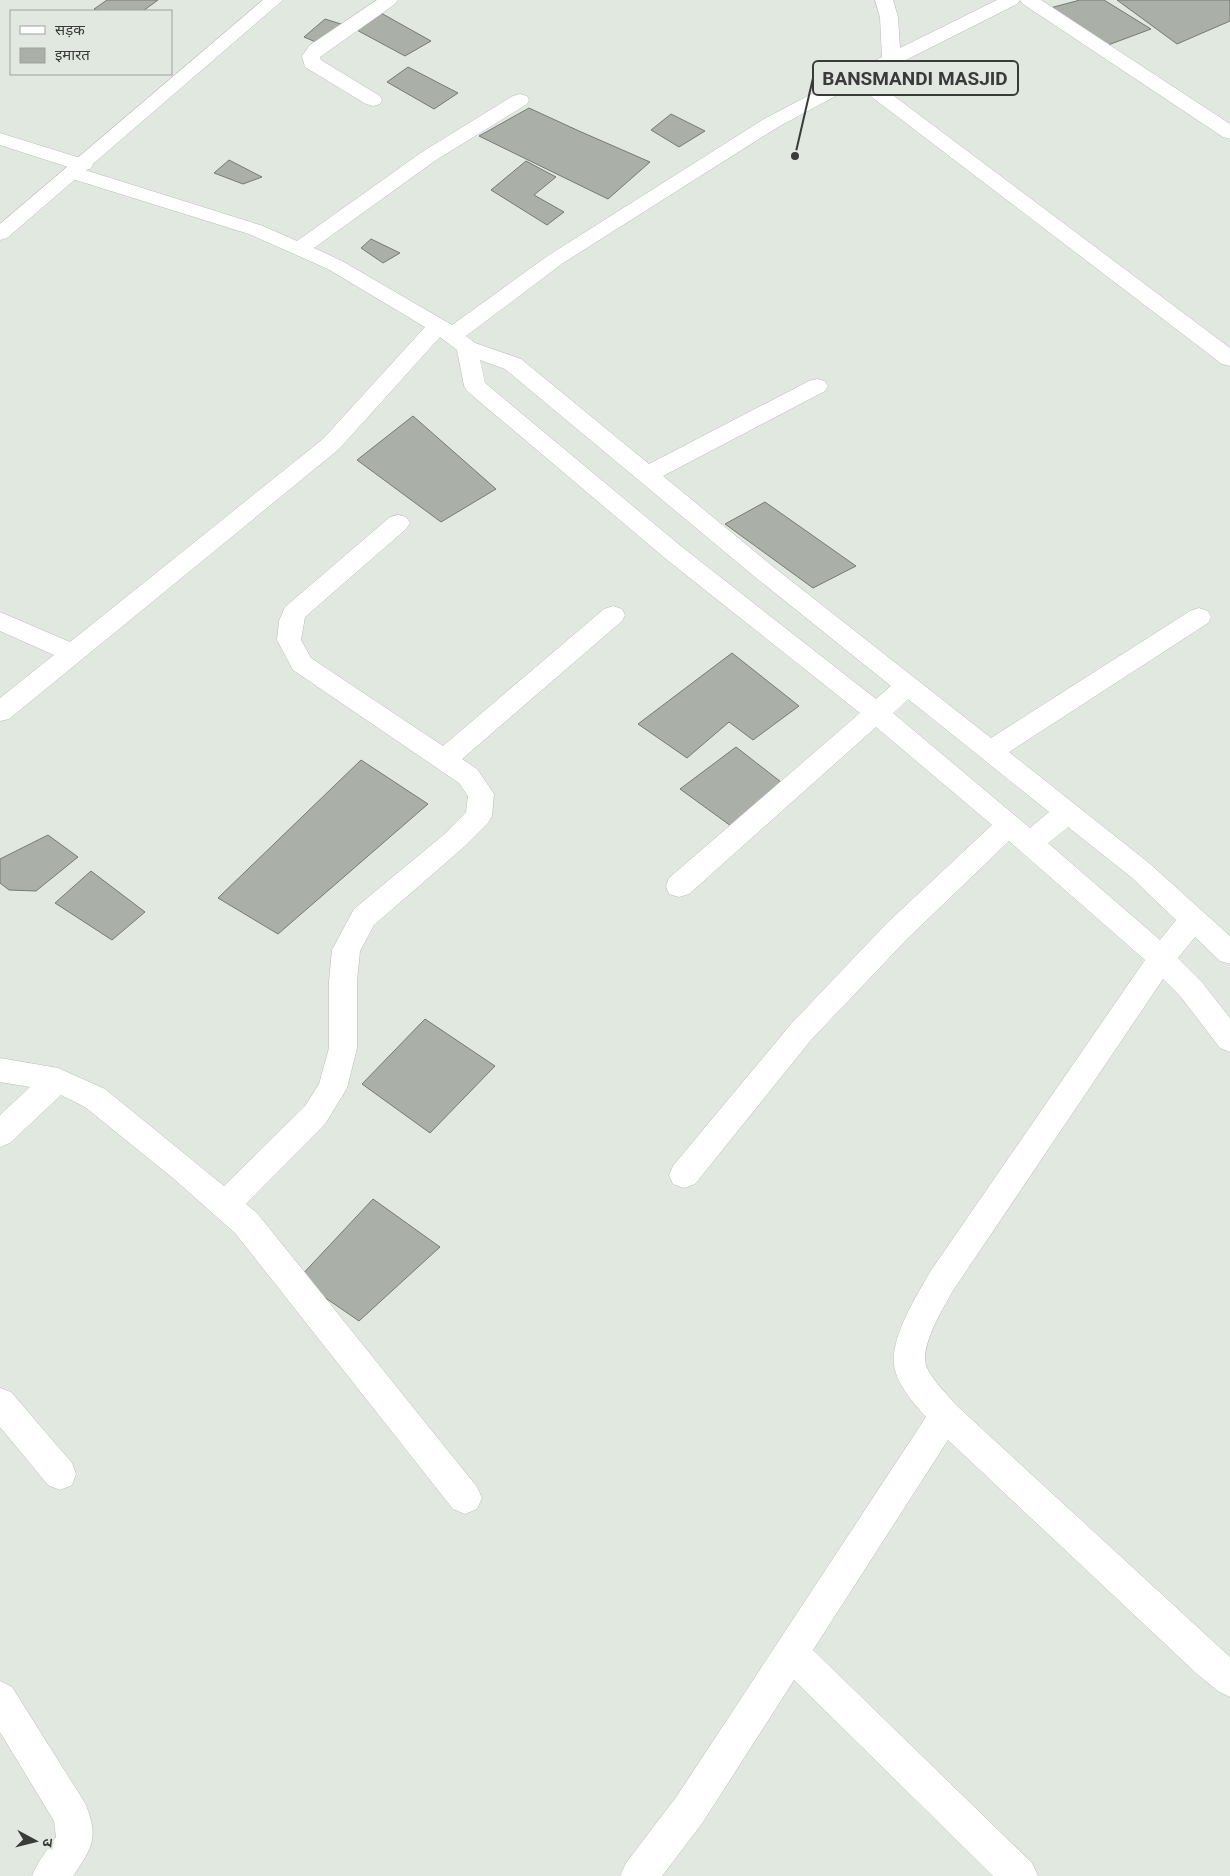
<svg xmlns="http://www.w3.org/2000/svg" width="1230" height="1876" font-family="Roboto,'Noto Sans Devanagari',sans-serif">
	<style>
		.building { fill: #aab0a8; stroke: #757b73 }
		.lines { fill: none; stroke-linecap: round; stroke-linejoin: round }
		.minor-casing { stroke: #b7bdb6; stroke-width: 1 }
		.major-casing { stroke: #b7bdb6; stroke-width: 1 }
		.minor { fill: #fff; fill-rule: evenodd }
		.major { fill: #fff; fill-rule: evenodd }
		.leader { fill: none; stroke: #383b38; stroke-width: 2 }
		.callout-dot { fill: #383b38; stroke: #e1e8e0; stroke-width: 2 }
		.callout { fill: #e1e8e0; stroke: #383b38; stroke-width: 2 }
		.callout-label { font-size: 19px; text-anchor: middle; font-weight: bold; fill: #383b38 }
	</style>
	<rect width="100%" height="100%" fill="#e1e8e0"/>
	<g class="building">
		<path d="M107,0h51l-15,11h-44l-5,-2z"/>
		<path d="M1080,0h24l47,29 -43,16 -58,-37z"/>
		<path d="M1117,0h113v21l-53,23z"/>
		<path d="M381,13l50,28 -26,15 -52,-28z"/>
		<path d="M325,19l19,6 -26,18 -14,-6z"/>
		<path d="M408,67l50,26 -24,16 -47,-27z"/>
		<path d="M529,108l50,23 71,31 -42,37 -129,-63z"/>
		<path d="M671,114l34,17 -26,16 -28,-17z"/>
		<path d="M229,160l33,17 -19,7 -29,-11z"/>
		<path d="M526,161l30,16 -22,18 30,17 -17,13 -56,-35z"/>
		<path d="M371,239l29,14 -17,10 -22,-15z"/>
		<path d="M413,416l83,73 -55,33 -84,-62z"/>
		<path d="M765,502l91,64 -43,22 -88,-64z"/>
		<path d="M732,653l67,53 -46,34 -24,-18 -42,36 -49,-34z"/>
		<path d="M736,747l45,35 -50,44 -51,-37z"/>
		<path d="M361,760l67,44 -150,130 -60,-36z"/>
		<path d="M48,835l30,22 -42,34 -27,-1 -9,-7v-24z"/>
		<path d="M91,871l54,41 -33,28 -57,-37z"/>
		<path d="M425,1019l70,47 -65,67 -68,-49z"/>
		<path d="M373,1199l67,48 -81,74 -61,-42z"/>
	</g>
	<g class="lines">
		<g class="minor-casing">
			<g id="minor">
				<path d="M377,0h21l-3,4 -75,53 1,3 59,36 2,4 -2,4 -7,2 -7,-2 -61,-37 -3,-11 8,-11z"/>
				<path d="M875,0h18l5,17 2,31 97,-48h23l-3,4 -147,74 360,270v18l-8,-2 -366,-279 -78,42 -215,136 -97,73 9,7 46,16 128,105 160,-83 8,-2 8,2 3,5 -3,5 -162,85 108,89 220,173 199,-127 9,-3 9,3 3,6 -3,6 -199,129 140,111 81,73v28l-10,-3 -25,-24 -17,21 23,23 29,37v34l-10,-4 -39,-51 -18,-18 -211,313c-9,17 -34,56 -25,76 7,14 20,26 29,37l274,252v40l-12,-6 -22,-18 -248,-233 -135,210 219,213 6,13h-45l-199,-196 -91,142 -41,54h-42l6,-13 51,-67 249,-379c-13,-15 -29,-32 -32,-52 -3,-29 22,-68 36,-93l215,-312 -136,-119 -102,98 -96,101 -116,144 -11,4 -11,-4 -4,-9 4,-9 118,-142 96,-101 105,-98 -116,-98 -187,167 -10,3 -10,-3 -3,-8 3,-8 191,-165 -194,-154 -199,-168 -3,-5 -7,-36 -17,-13 -101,112 -330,270 -9,2v-23l54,-43 -54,-24v-19l70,30 253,-203 102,-112 -97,-58 -79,-35 -183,-57 -3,-4 3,-4 5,-1 -71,-23v-12l90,28 3,4 -3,4 -5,1 178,56 34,15 125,-89 91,-56 7,-2 7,2 2,4 -2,4 -91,56 -122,88 28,13 110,64 97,-70 215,-136 118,-62 -2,-40zM480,360l25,9 250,208 136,109 -15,13 -194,-152 -197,-164zM908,699l141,113 -19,16 -137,-115zM1068,827l63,50 45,43 -16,20 -112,-97z"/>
				<path d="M1020,0h21l189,124v15l-7,-2 -200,-133z"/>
				<path d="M398,515l8,2 4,6 -4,6 -101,88 -4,23 10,18 132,88 161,-137 9,-3 9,3 3,6 -3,6 -160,138 15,10 17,25 -2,22 -4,7 -23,23 -91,79 -14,26 -3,30v67l-10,40 -22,36 -79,80 11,9 220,274 5,11 -5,11 -12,5 -12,-5 -218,-276 -61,-54 -89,-72 -24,-12 -51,48 -10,4v-32l30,-28 -30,-5v-24l58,10 47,21 119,97 81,-80 14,-22 10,-36v-67l3,-31 22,-41 93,-77 19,-20 2,-16 -9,-13 -166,-113 -16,-30 2,-19 6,-14 105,-90z"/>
				<path d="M0,1388l11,4 61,71 4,11 -4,11 -12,5 -12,-5 -48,-58z"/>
				<path d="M0,1681l12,6 73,116c14,34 8,44 -12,73h-41l6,-13 18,-26 -2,-16 -54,-89z"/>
			</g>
		</g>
		<g class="major-casing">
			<path id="major" d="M263,0h20l-276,238 -7,2v-16z"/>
		</g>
		<use href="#minor" class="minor"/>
		<use href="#major" class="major"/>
	</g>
	<path class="leader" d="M795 156L813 78"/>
	<circle class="callout-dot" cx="795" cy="156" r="5"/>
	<rect class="callout" x="813" y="61" width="205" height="34" rx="5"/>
	<g class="callout-label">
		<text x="915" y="85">BANSMANDI MASJID</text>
	</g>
	<rect x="10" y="10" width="162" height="65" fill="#e1e8e0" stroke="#9da39d"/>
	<rect x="20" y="26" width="25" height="8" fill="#ffffff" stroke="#9da39d"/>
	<text x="55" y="35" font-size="15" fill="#383b38">सड़क</text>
	<rect x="20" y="48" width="25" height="15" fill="#aab0a8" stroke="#9da39d"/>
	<text x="55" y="60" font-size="15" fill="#383b38">इमारत</text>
	<g transform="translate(35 1841) rotate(97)" stroke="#e1e8e0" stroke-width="4" paint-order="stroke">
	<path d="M0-4L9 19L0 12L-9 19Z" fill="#383b38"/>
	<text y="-8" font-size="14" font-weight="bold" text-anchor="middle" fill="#383b38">उ</text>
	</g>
</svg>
